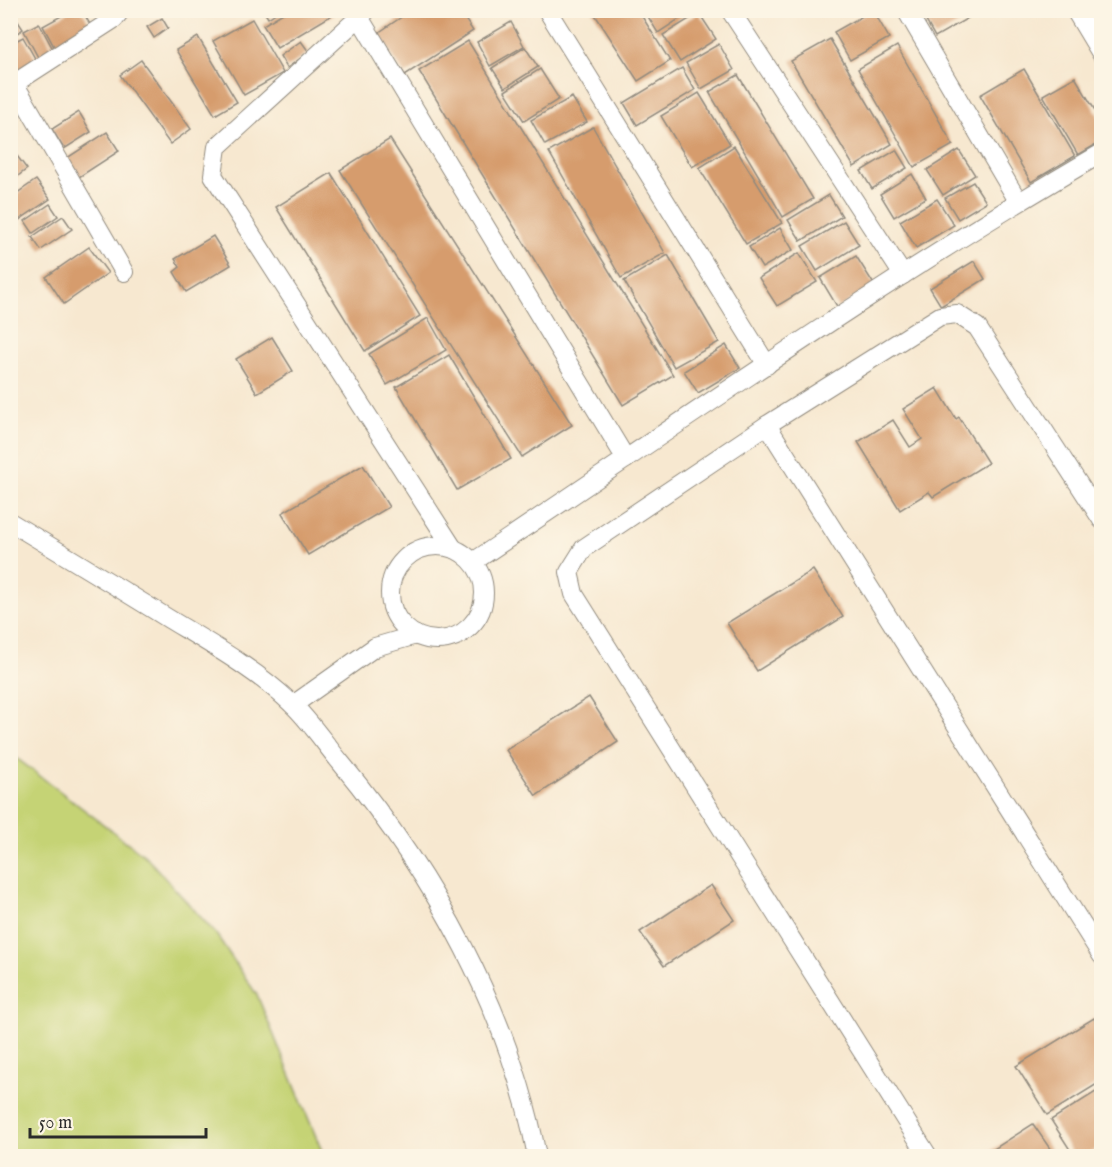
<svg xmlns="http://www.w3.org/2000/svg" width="1112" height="1167" font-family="'IM FELL English',serif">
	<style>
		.green { fill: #c5d375; stroke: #787f50; stroke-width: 1.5 }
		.building { fill: #d69c6d }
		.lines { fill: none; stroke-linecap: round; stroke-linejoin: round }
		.minor-casing { stroke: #918a7e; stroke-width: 20 }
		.minor { stroke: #fff; stroke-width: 18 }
	</style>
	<rect width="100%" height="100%" fill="#fcf5e5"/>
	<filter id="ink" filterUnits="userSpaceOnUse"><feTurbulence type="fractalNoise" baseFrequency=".0167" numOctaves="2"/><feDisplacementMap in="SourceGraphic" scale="12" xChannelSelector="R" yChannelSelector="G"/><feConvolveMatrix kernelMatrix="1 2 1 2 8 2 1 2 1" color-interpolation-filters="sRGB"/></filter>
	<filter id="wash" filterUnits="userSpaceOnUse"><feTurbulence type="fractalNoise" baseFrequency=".008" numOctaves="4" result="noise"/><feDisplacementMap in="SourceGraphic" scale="24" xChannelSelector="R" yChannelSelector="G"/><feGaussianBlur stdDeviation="1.35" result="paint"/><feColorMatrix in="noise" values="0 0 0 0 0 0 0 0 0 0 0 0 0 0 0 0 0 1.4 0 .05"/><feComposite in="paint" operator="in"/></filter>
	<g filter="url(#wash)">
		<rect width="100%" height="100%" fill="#f7e8d0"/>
		<path class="green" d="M11,754l134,102 71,78 41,61 67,161h-313z"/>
		<g id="blocks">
			<g class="building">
				<path d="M72,10h10l11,20 -37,20 -13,-24z"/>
				<path d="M263,10h17l-12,8z"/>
				<path d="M288,10h44l2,4 -57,34 -14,-23z"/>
				<path d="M412,10h47l14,21 -68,44 -27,-42z"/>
				<path d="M592,10h46l32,51 -32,20z"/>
				<path d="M644,10h49l-35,23z"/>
				<path d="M873,10l16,28 -39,22 -16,-28z"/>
				<path d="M920,10h62l-47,27z"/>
				<path d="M699,13l17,26 -36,23 -17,-27z"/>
				<path d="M13,14l10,15 -13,9v-22z"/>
				<path d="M162,18l6,10 -14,10 -7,-11z"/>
				<path d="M252,19l31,54 -39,22 -31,-54z"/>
				<path d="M511,22l13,24 -34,20 -13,-24z"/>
				<path d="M39,23l16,30 -15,8 -16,-30z"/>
				<path d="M23,37l14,25 -21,12 -6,-9v-21z"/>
				<path d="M198,37l39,65 -22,13 -39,-65z"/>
				<path d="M830,39l62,105 -38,23 -63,-106z"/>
				<path d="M301,41l8,11 -22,16 -7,-12z"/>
				<path d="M468,41l205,334 -50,30 -204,-334z"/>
				<path d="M719,44l15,26 -33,19 -15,-26z"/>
				<path d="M897,46l56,99 -39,22 -56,-98z"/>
				<path d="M525,47l13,20 -33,21 -13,-20z"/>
				<path d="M141,60l50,69 -21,15 -50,-69z"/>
				<path d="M682,68l13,22 -58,35 -13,-22z"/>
				<path d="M540,69l19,30 -35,22 -19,-30z"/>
				<path d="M1024,69l51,87 -44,26 -51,-87z"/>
				<path d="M738,75l75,124 -30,18 -74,-125z"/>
				<path d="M1075,77l27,45v19l-24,14 -35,-60z"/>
				<path d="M699,93l31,51 -38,23 -31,-51z"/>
				<path d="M572,97l15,25 -42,23 -14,-25z"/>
				<path d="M79,112l12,20 -27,17 -12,-20z"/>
				<path d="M593,127l72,126 -44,25 -72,-126z"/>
				<path d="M107,132l12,19 -43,28 -12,-19z"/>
				<path d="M390,139l182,286 -50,32 -182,-287z"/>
				<path d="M734,146l48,77 -36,21 -47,-76z"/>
				<path d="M896,150l11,18 -35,21 -11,-18z"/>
				<path d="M959,150l16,25 -32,20 -16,-25z"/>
				<path d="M17,156l10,13 -17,13v-21z"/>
				<path d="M331,173l89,143 -55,35 -89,-144z"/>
				<path d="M912,174l14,24 -32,19 -14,-23z"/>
				<path d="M36,180l14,19 -40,27v-28z"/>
				<path d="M973,182l13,20 -28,17 -13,-21z"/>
				<path d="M829,195l13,21 -41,25 -13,-21z"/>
				<path d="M937,199l17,26 -38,23 -16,-27z"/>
				<path d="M50,204l8,12 -25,17 -8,-12z"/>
				<path d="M63,216l9,13 -31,21 -9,-13z"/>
				<path d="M844,221l15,24 -42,26 -15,-25z"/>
				<path d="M780,228l13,22 -31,18 -13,-21z"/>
				<path d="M213,236l18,29 -45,27 -12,-20 6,-5 -5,-8z"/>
				<path d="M89,247l19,26 -44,31 -18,-27z"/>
				<path d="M799,253l18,29 -40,24 -18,-28z"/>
				<path d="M668,255l51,87 -45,25 -50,-86z"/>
				<path d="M856,256l19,30 -37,22 -18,-30z"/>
				<path d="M974,261l11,18 -44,27 -11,-18z"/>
				<path d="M428,318l18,32 -59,35 -18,-31z"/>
				<path d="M272,337l21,34 -36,22 -21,-34z"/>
				<path d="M726,345l14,23 -42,25 -14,-22z"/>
				<path d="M449,355l62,104 -54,31 -61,-103z"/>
				<path d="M937,388l19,31 3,-2 29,46 -55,34 -4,-5 -29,18 -42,-68 35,-22 17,27 12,-8 -19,-30z"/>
				<path d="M363,465l26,42 -81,48 -26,-42z"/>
				<path d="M813,570l30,47 -86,54 -30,-48z"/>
				<path d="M589,697l29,45 -82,54 -30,-46z"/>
				<path d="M711,885l23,35 -70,46 -24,-34z"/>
				<path d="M1094,1018l8,12v51l-55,34 -31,-49z"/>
				<path d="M1102,1088v58l-16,10h-12l-23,-36z"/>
				<path d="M1033,1124l22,32h-72z"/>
			</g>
		</g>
	</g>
	<g filter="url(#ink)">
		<use href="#blocks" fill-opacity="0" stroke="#918a7e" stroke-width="1.5"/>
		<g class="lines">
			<g class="minor-casing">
				<g id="minor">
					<path d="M367,10l-150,137 -4,28 240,373"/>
					<path d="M547,10l220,355"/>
					<path d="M730,10l173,265"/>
					<path d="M906,10l112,191"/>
					<path d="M1075,10l27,45"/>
					<path d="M359,17l267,442"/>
					<path d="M10,76l114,196"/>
					<path d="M15,83l99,-64 7,-9"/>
					<path d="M767,425l335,531"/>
					<path d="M10,522c53,32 106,64 159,97 43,26 86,50 123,85 18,17 33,40 49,59 94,114 168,248 196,393"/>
					<circle cx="437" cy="593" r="47"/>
					<path d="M473,562c208,-139 413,-284 629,-409"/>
					<path d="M293,705l82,-58 41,-12"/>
					<path d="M928,1156l-354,-562 -5,-22 15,-24 183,-123 173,-109 17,-2 20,13 125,193"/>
				</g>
			</g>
			<use href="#minor" class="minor"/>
		</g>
	</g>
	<rect width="1112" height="1167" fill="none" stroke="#fcf5e5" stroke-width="36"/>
	<path d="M30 1128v9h176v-9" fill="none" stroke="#2b2b2b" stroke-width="3"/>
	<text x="39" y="1128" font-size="18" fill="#2b2b2b" stroke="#fcf5e5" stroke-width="4.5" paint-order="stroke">50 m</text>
</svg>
